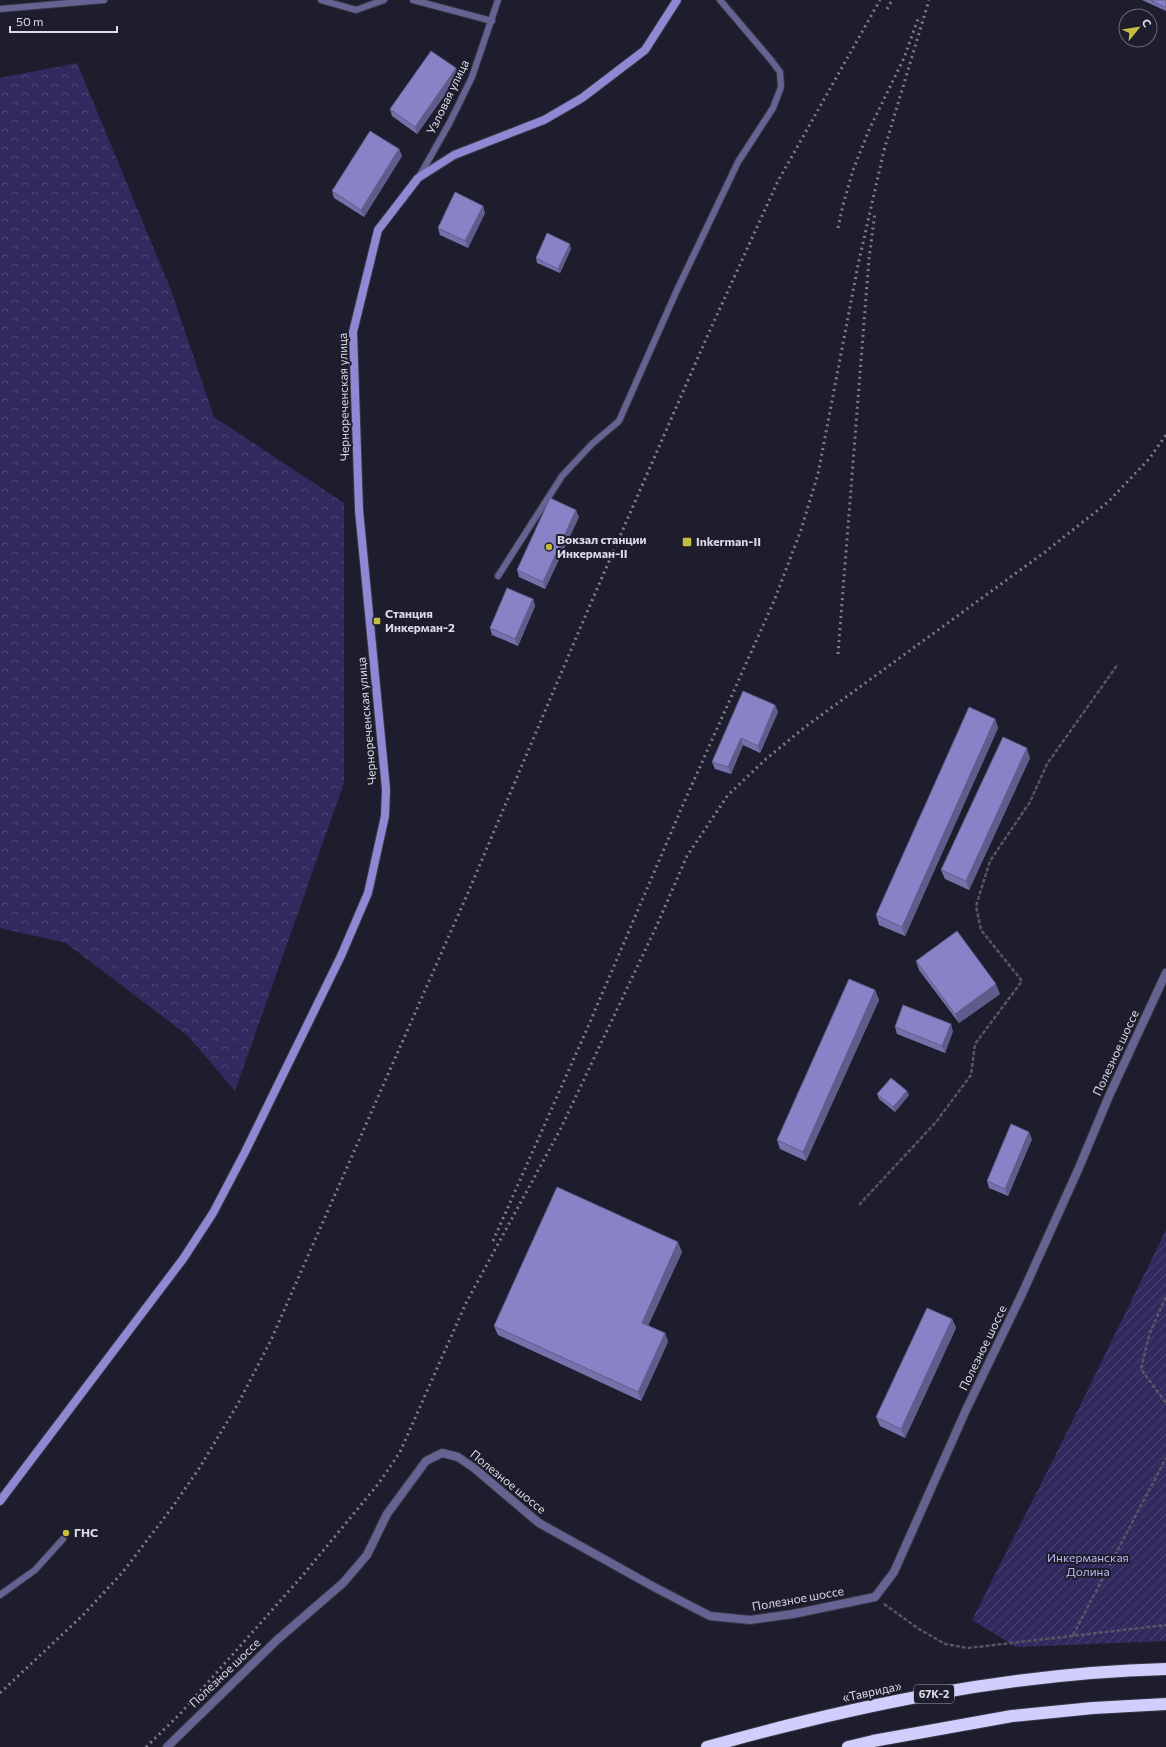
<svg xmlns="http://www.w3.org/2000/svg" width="1166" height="1747" font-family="Commissioner,sans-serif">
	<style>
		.forest { fill: url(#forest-crowns) }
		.garden { fill: url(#garden-furrows) }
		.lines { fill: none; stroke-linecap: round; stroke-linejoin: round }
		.lane-casing { stroke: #383847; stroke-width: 8 }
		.street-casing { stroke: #383847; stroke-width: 10 }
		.secondary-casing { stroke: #383847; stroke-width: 10 }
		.highway-casing { stroke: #383847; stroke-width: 14 }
		.path { stroke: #575665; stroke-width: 2.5; stroke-dasharray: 4 2; stroke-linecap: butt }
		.lane { stroke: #666392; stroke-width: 6 }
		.street { stroke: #666392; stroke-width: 8 }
		.secondary { stroke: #8f89d4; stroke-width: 8 }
		.highway { stroke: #cfcefd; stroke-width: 12 }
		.rail { stroke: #7e7e8b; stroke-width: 3; stroke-dasharray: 2 4; stroke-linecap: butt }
		.wall { fill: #7571ab }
		.shaded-wall { fill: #5f5c8b }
		.building { fill: #8883c7; stroke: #5f5c8b }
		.poi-dot { fill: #c3bd3e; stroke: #1e1d2d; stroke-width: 1.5 }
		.labels { text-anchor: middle; stroke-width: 4; stroke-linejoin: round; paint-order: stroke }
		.shield { fill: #1e1d2d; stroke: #a2a2ae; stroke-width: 1 }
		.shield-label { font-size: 11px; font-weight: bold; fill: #dbdbe6 }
		.street-label { font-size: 12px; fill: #dbdbe6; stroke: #1e1d2d }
		.poi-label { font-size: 12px; font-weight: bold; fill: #dbdbe6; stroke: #1e1d2d; text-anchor: start }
		.park-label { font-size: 12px; fill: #bbb8f0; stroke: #1e1d2d }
	</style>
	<defs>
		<pattern id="forest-crowns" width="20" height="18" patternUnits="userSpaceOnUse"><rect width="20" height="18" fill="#312a5e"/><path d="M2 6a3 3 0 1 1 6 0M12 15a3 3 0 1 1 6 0" fill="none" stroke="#4e4875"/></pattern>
		<pattern id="garden-furrows" width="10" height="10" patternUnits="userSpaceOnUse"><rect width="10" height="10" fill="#312a5e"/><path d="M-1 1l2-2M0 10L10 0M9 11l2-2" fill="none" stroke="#4e4875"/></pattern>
	</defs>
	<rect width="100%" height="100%" fill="#1e1d2d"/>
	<path class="forest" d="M77,63l94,227 43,127 130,86v280l-109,308 -48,-56 -121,-92 -66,-15v-850z"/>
	<path class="garden" d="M1166,1230v411l-150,6 -44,-27 95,-188z"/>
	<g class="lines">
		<g class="lane-casing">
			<g id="lane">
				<path d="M321,0l35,10 28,-10"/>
				<path d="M413,0l79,21"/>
				<path d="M0,9l104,-9"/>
				<path d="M419,177l31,-55 22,-45 26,-77"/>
				<path d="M498,576l64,-100 30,-32 27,-23 58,-131 61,-128 35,-54 8,-21 -1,-15 -9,-12 -51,-60"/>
				<path d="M0,1595l35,-25 28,-31"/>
			</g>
		</g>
		<g class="street-casing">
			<path id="street" d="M167,1747l110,-107 66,-57 24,-28 20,-41 39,-53 16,-8 16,4 16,11 65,55 115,64 56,29 40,4 43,-6 82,-17 19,-25 72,-162 56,-116 56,-124 31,-74 57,-123"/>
		</g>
		<g class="secondary-casing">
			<path id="secondary" d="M0,1501l183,-242 30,-46 32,-61 96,-196 27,-63 17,-77 1,-27 -27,-279 -6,-178 25,-102 40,-52 36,-23 90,-35 38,-22 63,-48 32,-50"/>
		</g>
		<g class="highway-casing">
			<g id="highway">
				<path d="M707,1747c150,-42 303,-74 459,-78"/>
				<path d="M848,1747l25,-6 139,-25 81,-8 73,-4"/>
			</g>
		</g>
		<g class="path">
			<path d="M859,1205l77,-83 35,-47 4,-31 47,-63 -41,-51 -5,-24 14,-45 40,-59 17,-38 71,-100"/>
			<path d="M1166,1297l-17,38 -8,34 25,34"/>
			<path d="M884,1604l35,25 26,15 23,4 198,-23"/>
			<path d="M1073,1635l93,-177"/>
		</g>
		<use href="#lane" class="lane"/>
		<use href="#street" class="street"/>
		<use href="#secondary" class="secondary"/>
		<use href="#highway" class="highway"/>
		<g class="rail">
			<path d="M887,9l5,-9"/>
			<path d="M884,150l45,-150"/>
			<path d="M838,228l5,-23 10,-35 16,-40 35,-72 14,-39"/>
			<path d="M838,654l31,-395 6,-47"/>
			<path d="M493,1241l94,-212 95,-222 92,-206 27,-71 17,-56 40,-209 27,-119"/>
			<path d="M0,1693l83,-78 39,-42 49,-64 29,-42 39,-65 32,-62 29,-66 167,-379 123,-290 116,-266 72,-158 102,-181"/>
			<path d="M146,1747l34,-33 123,-139 76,-92 21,-31 66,-149 94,-173 97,-205 30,-69 41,-61 38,-36 39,-32 240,-175 63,-50 41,-43 17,-24"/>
		</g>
	</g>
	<g class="wall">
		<path d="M1142,0h24v11z"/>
		<path d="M459,75l-42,59 -25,-18 -2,-7z"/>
		<path d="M399,149l3,7 -38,61 -30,-19 -2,-7z"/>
		<path d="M483,206l2,7 -17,35 -28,-13 -2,-7z"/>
		<path d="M571,249l-11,24 -23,-10 -1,-5z"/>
		<path d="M579,517l-34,72 -26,-12 -2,-7z"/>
		<path d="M533,599l2,7 -17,40 -26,-11 -2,-7z"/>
		<path d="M775,705l3,7 -18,41 -17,-8 -12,29 -16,-5 -3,-7z"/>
		<path d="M995,719l3,9 -93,208 -26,-11 -3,-10z"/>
		<path d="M1030,758l-61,132 -24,-11 -4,-9z"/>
		<path d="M916,961l84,33 -41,29 -40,-53z"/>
		<path d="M875,990l4,10 -73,161 -26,-12 -3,-9z"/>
		<path d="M895,1027l58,4 -8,22 -48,-19z"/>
		<path d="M877,1094l32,1 -14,17 -16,-13z"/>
		<path d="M1032,1139l-24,57 -19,-8 -2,-7z"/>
		<path d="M682,1252l-34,74 17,7 3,9 -27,59 -143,-66 -4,-9z"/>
		<path d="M952,1319l4,9 -51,110 -25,-12 -4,-9z"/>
	</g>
	<g class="shaded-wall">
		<path d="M456,68l3,7 -42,59 -2,-7z"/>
		<path d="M399,149l3,7 -38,61 -3,-7z"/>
		<path d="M483,206l2,7 -17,35 -3,-7z"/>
		<path d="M570,244l1,5 -11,24 -2,-4z"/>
		<path d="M576,510l3,7 -34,72 -2,-7z"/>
		<path d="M533,599l2,7 -17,40 -3,-7z"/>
		<path d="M775,705l3,7 -18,41 -2,-7z"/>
		<path d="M995,719l3,9 -93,208 -3,-9z"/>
		<path d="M741,738l2,7 -12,29 -3,-7z"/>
		<path d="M1027,748l3,10 -61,132 -3,-9z"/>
		<path d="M996,984l4,10 -41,29 -4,-9z"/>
		<path d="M875,990l4,10 -73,161 -3,-9z"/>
		<path d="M951,1024l2,7 -8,22 -3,-7z"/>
		<path d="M907,1091l2,4 -14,17 -2,-5z"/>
		<path d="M1029,1132l3,7 -24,57 -3,-7z"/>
		<path d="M678,1242l4,10 -37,80 -3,-9z"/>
		<path d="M952,1319l4,9 -51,110 -4,-9z"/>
		<path d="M665,1333l3,9 -27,59 -3,-9z"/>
	</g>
	<g class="building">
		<path d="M1150,0h16v5l-1,2z"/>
		<path d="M431,51l25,17 -41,59 -25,-18z"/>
		<path d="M370,131l29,18 -38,61 -29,-19z"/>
		<path d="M455,192l28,14 -18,35 -27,-13z"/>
		<path d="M547,233l23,11 -12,25 -22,-11z"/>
		<path d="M550,498l26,12 -33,72 -26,-12z"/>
		<path d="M507,588l26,11 -18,40 -25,-11z"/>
		<path d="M743,691l32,14 -17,41 -17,-8 -13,29 -16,-5z"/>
		<path d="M969,707l26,12 -93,208 -26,-12z"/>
		<path d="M1003,737l24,11 -61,133 -25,-11z"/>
		<path d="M957,931l39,53 -41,30 -39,-53z"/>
		<path d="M849,979l26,11 -72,162 -26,-12z"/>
		<path d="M903,1005l48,19 -9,22 -47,-19z"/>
		<path d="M891,1078l16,13 -14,16 -16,-13z"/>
		<path d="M1011,1124l18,8 -24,57 -18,-8z"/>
		<path d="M557,1187l121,55 -36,81 23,10 -27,59 -144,-66z"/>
		<path d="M927,1308l25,11 -51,110 -25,-12z"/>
	</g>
	<g class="poi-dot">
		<rect x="682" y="537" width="10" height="10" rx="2"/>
		<circle cx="549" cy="547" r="4"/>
		<rect x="373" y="617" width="8" height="8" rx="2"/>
		<circle cx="66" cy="1533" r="4"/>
	</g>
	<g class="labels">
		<rect class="shield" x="914" y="1685" width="40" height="18" rx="3"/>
		<g class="shield-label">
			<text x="934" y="1698">67К-2</text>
		</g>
		<g class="street-label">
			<text transform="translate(448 97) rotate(-64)" y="4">Узловая улица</text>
			<text transform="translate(344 397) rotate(-91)" y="4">Чернореченская улица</text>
			<text transform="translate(367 721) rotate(-95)" y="4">Чернореченская улица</text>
			<text transform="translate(1116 1053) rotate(-65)" y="4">Полезное шоссе</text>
			<text transform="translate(983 1348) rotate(-64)" y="4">Полезное шоссе</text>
			<text transform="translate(508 1482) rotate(39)" y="4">Полезное шоссе</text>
			<text transform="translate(798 1599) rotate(-10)" y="4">Полезное шоссе</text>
			<text transform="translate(225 1673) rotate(-44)" y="4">Полезное шоссе</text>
			<text transform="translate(872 1692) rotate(-12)" y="4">«Таврида»</text>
		</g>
		<g class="poi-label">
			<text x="557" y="544">Вокзал станции<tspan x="557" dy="14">Инкерман-II</tspan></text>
			<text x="696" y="546">Inkerman-II</text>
			<text x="385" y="618">Станция<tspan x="385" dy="14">Инкерман-2</tspan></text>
			<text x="74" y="1537">ГНС</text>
		</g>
		<g class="park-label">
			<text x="1088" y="1562">Инкерманская<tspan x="1088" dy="14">Долина</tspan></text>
		</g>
	</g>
	<g transform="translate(1138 28) rotate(60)"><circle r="19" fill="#1e1d2d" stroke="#6a6977"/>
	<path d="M0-3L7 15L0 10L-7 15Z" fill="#c3bd3e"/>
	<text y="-6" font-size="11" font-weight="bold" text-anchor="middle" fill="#dbdbe6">С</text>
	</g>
	<path d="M10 26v6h107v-6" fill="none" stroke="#dbdbe6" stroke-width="2"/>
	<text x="16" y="26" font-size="12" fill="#dbdbe6" stroke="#1e1d2d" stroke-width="3" paint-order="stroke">50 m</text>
</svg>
